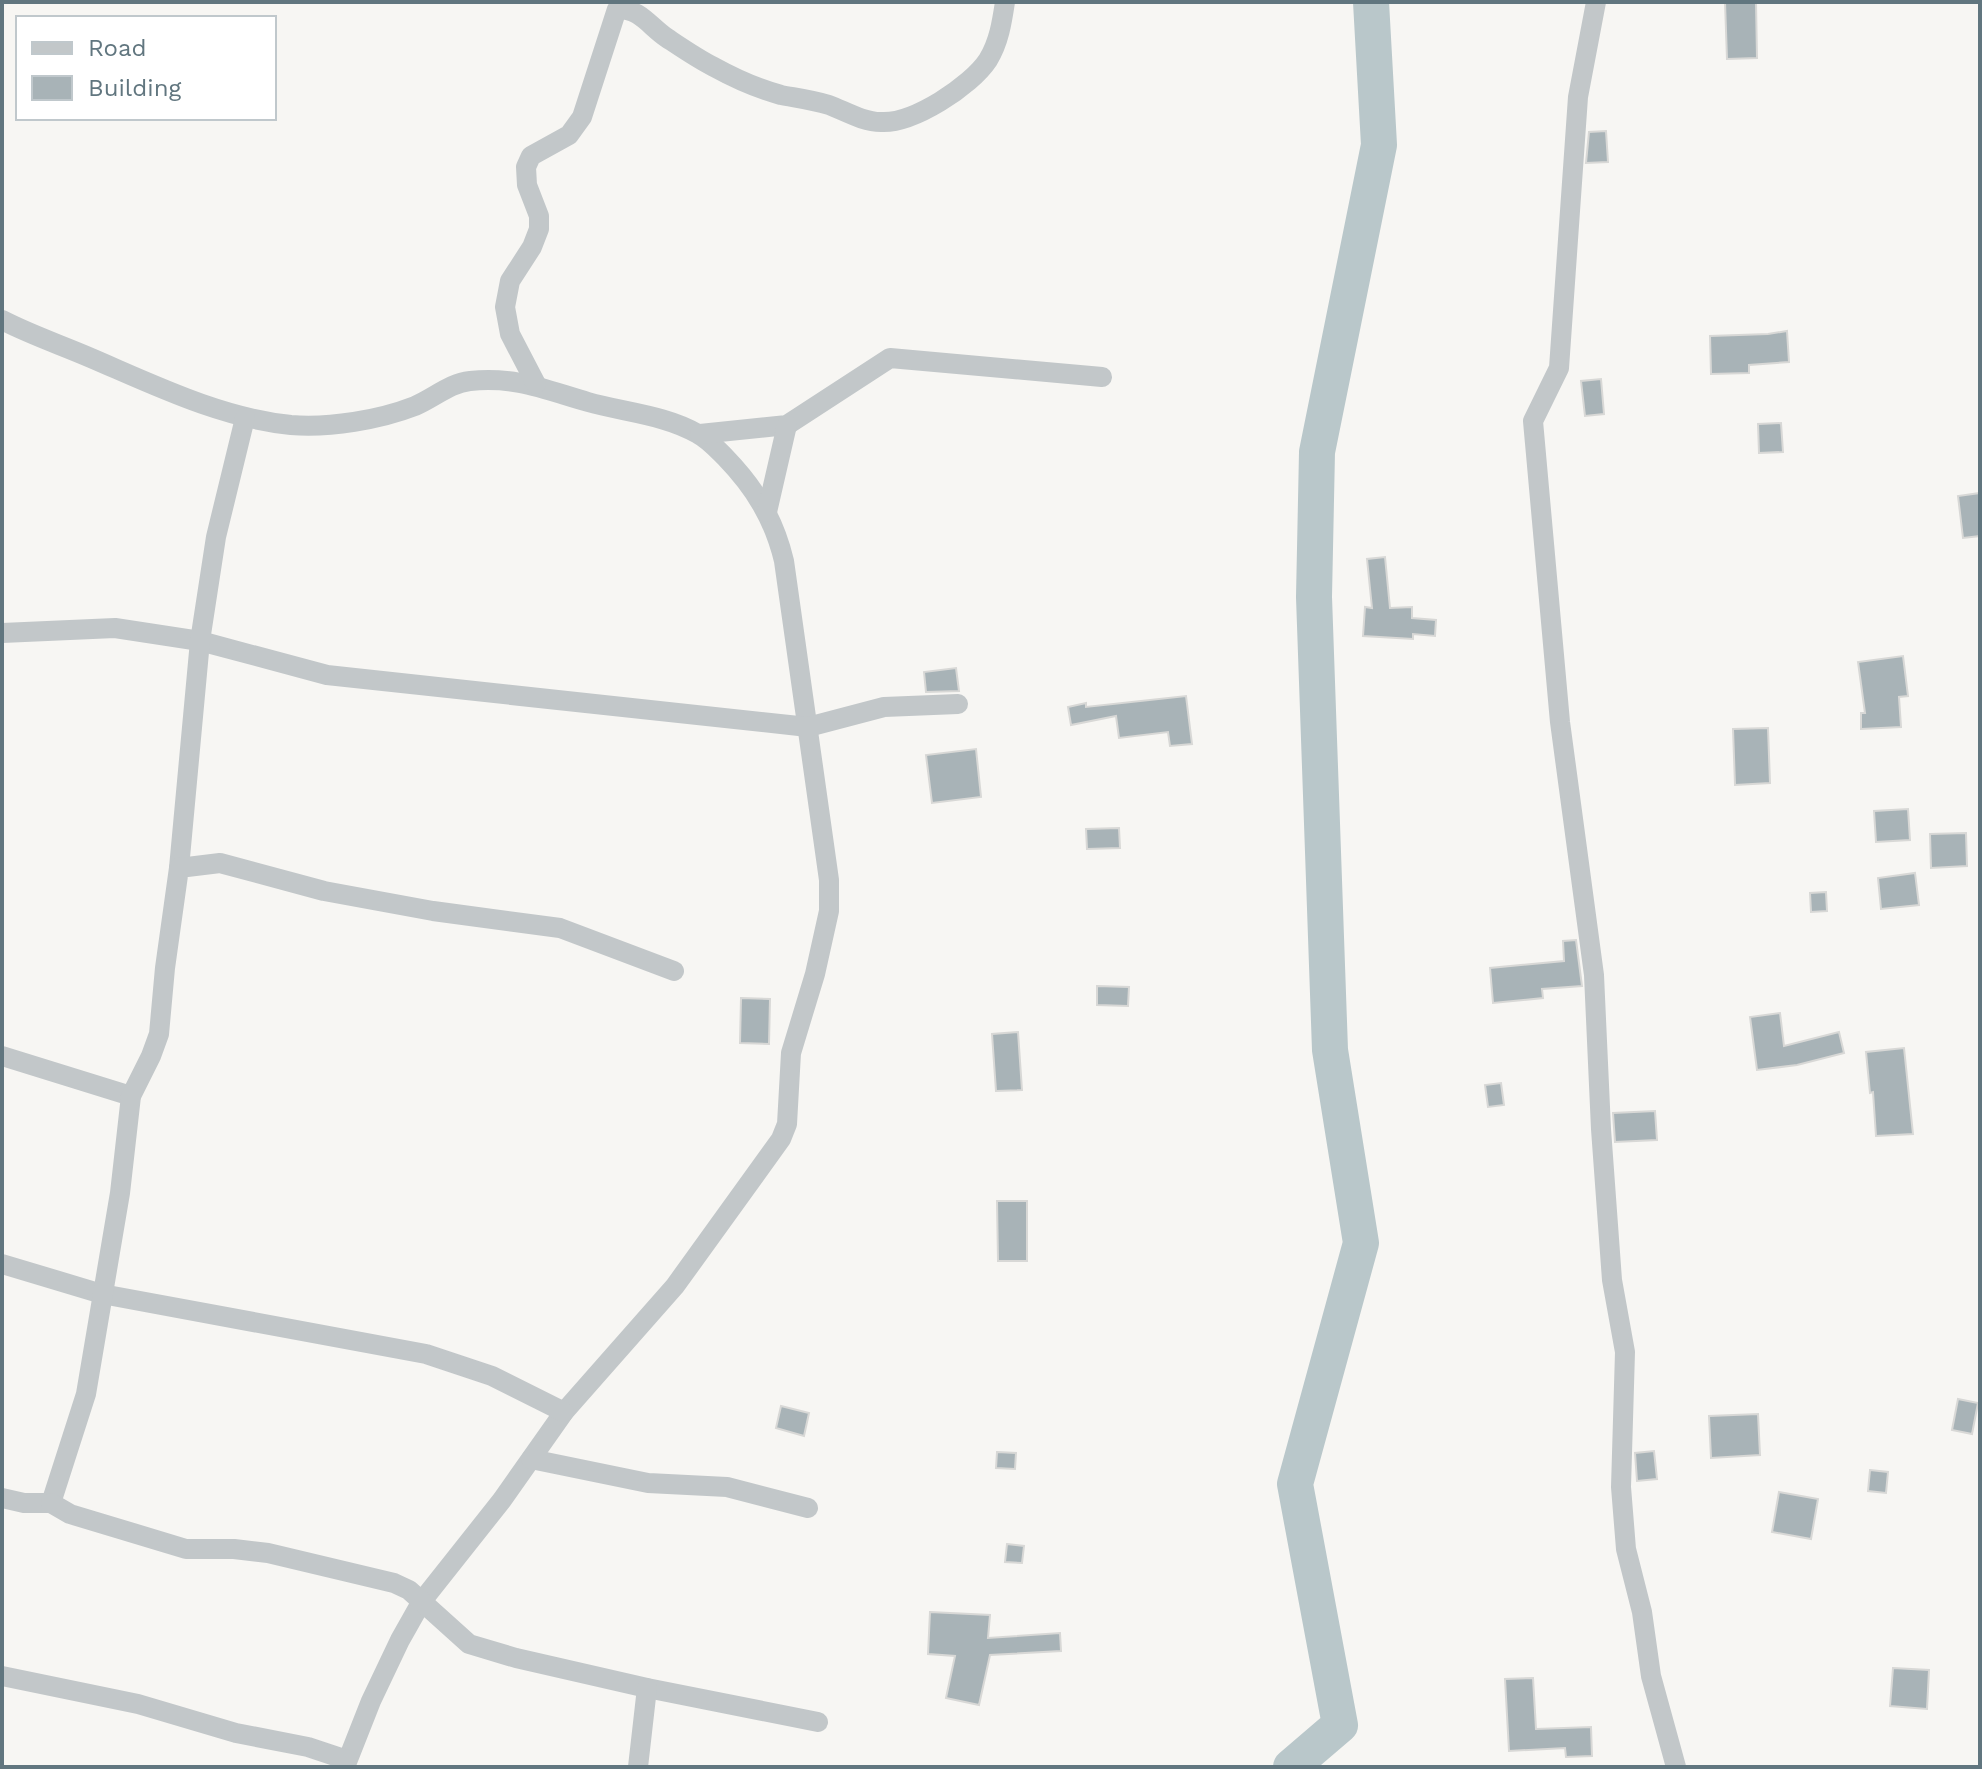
<svg xmlns="http://www.w3.org/2000/svg" width="1982" height="1769" font-family="'Work Sans',sans-serif">
	<style>
		.lines { fill: none; stroke-linecap: round; stroke-linejoin: round }
		.river { stroke: #b9c7ca; stroke-width: 36 }
		.building { fill: #a8b3b7; stroke: #d8d8d6; stroke-width: 2 }
		.street { stroke: #c2c7c9; stroke-width: 20 }
	</style>
	<rect width="100%" height="100%" fill="#f7f6f3"/>
	<g class="lines">
		<path class="river" d="M1291,1767l49,-42 -45,-241 66,-241 -31,-193 -16,-453 3,-145 62,-307 -8,-143"/>
	</g>
	<g class="building">
		<path d="M1725,2h31l1,56 -30,1z"/>
		<path d="M1606,131l2,31 -22,1 3,-31z"/>
		<path d="M1787,331l2,31 -40,3v8l-38,1 -1,-38 58,-2z"/>
		<path d="M1601,379l3,35 -19,2 -4,-35z"/>
		<path d="M1781,423l2,29 -24,1 -1,-29z"/>
		<path d="M1980,493v43l-17,2 -5,-42z"/>
		<path d="M1385,557l5,51 22,-1v11l24,2 -1,16 -22,-2v5l-50,-3 2,-29 7,1 -5,-49z"/>
		<path d="M1903,656l5,40 -9,1 2,30 -40,2v-16h4l-7,-51z"/>
		<path d="M956,668l3,23 -33,1 -2,-20z"/>
		<path d="M1186,696l6,48 -22,2 -2,-14 -49,6 -3,-22 -45,9 -3,-18 18,-4v4z"/>
		<path d="M1768,728l2,55 -35,2 -2,-56z"/>
		<path d="M976,749l5,48 -49,6 -6,-48z"/>
		<path d="M1908,809l2,31 -34,2 -2,-31z"/>
		<path d="M1119,828l1,20 -33,1 -1,-20z"/>
		<path d="M1966,833l1,33 -36,2 -1,-34z"/>
		<path d="M1915,873l4,32 -38,4 -3,-31z"/>
		<path d="M1826,892l1,19 -16,1 -1,-19z"/>
		<path d="M1576,940l6,46 -40,3 1,9 -50,5 -3,-35 74,-7 -1,-20z"/>
		<path d="M1097,986l32,1 -1,19 -31,-1z"/>
		<path d="M741,998l29,1 -1,45 -29,-1z"/>
		<path d="M1780,1013l4,33 55,-14 5,21 -47,12 -40,5 -7,-53z"/>
		<path d="M1018,1032l4,58 -26,1 -4,-57z"/>
		<path d="M1904,1048l9,86 -37,2 -3,-44 -3,1 -4,-41z"/>
		<path d="M1501,1083l3,22 -16,2 -3,-22z"/>
		<path d="M1655,1111l2,29 -42,2 -2,-29z"/>
		<path d="M997,1201h30v60h-29z"/>
		<path d="M1958,1399l20,4 -6,31 -20,-4z"/>
		<path d="M781,1406l28,7 -5,23 -28,-8z"/>
		<path d="M1758,1414l2,41 -49,3 -2,-42z"/>
		<path d="M1654,1451l3,28 -20,2 -2,-28z"/>
		<path d="M997,1452l19,1 -1,16 -19,-1z"/>
		<path d="M1870,1470l18,2 -2,21 -18,-2z"/>
		<path d="M1779,1492l39,7 -7,40 -39,-7z"/>
		<path d="M1007,1544l17,2 -2,17 -17,-1z"/>
		<path d="M930,1612l60,3 -2,23 72,-5 1,18 -71,4 -11,50 -33,-7 9,-42 -27,-2z"/>
		<path d="M1893,1668l36,2 -2,39 -37,-3z"/>
		<path d="M1533,1678l3,51 55,-2 1,29 -26,1 -1,-9 -56,3 -4,-72z"/>
	</g>
	<g class="lines">
		<g class="street">
			<path d="M1596,2l-18,95 -19,271 -26,53 27,301 34,253 7,154 11,151 13,72 -4,135 5,62 16,63 9,64 25,91"/>
			<path d="M2,320c29,15 59,25 89,38 63,27 130,60 200,67 39,3 88,-5 124,-19 19,-8 35,-23 55,-25 45,-5 76,9 118,21 35,10 78,13 110,32 10,5 19,15 27,23 30,31 49,62 59,104l45,319v31l-14,63 -24,79 -4,71 -6,15 -106,147 -111,126 -62,88 -80,101 -22,39 -29,61 -26,66"/>
			<path d="M536,384l-26,-50 -5,-27 5,-26 22,-34 7,-18v-13l-12,-31 -1,-18 5,-11 38,-21 13,-18 35,-108c23,-1 33,18 50,29 15,10 31,21 47,29 20,11 45,22 67,28 16,3 32,5 48,10 16,6 34,17 52,17 32,2 90,-36 107,-62 11,-18 14,-38 17,-58"/>
			<path d="M700,434l87,-9 103,-67 212,19"/>
			<path d="M767,512l20,-87"/>
			<path d="M2,633l113,-5 85,13 127,34 481,52 76,-20 74,-3"/>
			<path d="M179,868l21,-227 16,-104 29,-119"/>
			<path d="M2,1056l129,40"/>
			<path d="M2,1264l100,30 324,60 66,22 72,36"/>
			<path d="M531,1459l117,24 79,4 81,21"/>
			<path d="M2,1498l22,5h27l35,-109 34,-201 11,-97 20,-40 8,-22 6,-66 14,-100 41,-5 104,28 109,20 127,17 114,43"/>
			<path d="M51,1503l19,11 116,35h48l34,4 126,30 15,7 60,54 47,14 131,30 171,34"/>
			<path d="M2,1676l136,28 98,29 72,14 39,13"/>
			<path d="M638,1767l9,-79"/>
		</g>
	</g>
	<rect width="1982" height="1769" fill="none" stroke="#61767f" stroke-width="8"/>
	<rect x="16" y="16" width="260" height="104" fill="#ffffff" stroke="#c0c8cc" stroke-width="2"/>
	<rect x="32" y="42" width="40" height="12" fill="#c2c7c9" stroke="#c0c8cc" stroke-width="2"/>
	<text x="88" y="56" font-size="24" fill="#61767f">Road</text>
	<rect x="32" y="76" width="40" height="24" fill="#a8b3b7" stroke="#c0c8cc" stroke-width="2"/>
	<text x="88" y="96" font-size="24" fill="#61767f">Building</text>
</svg>
